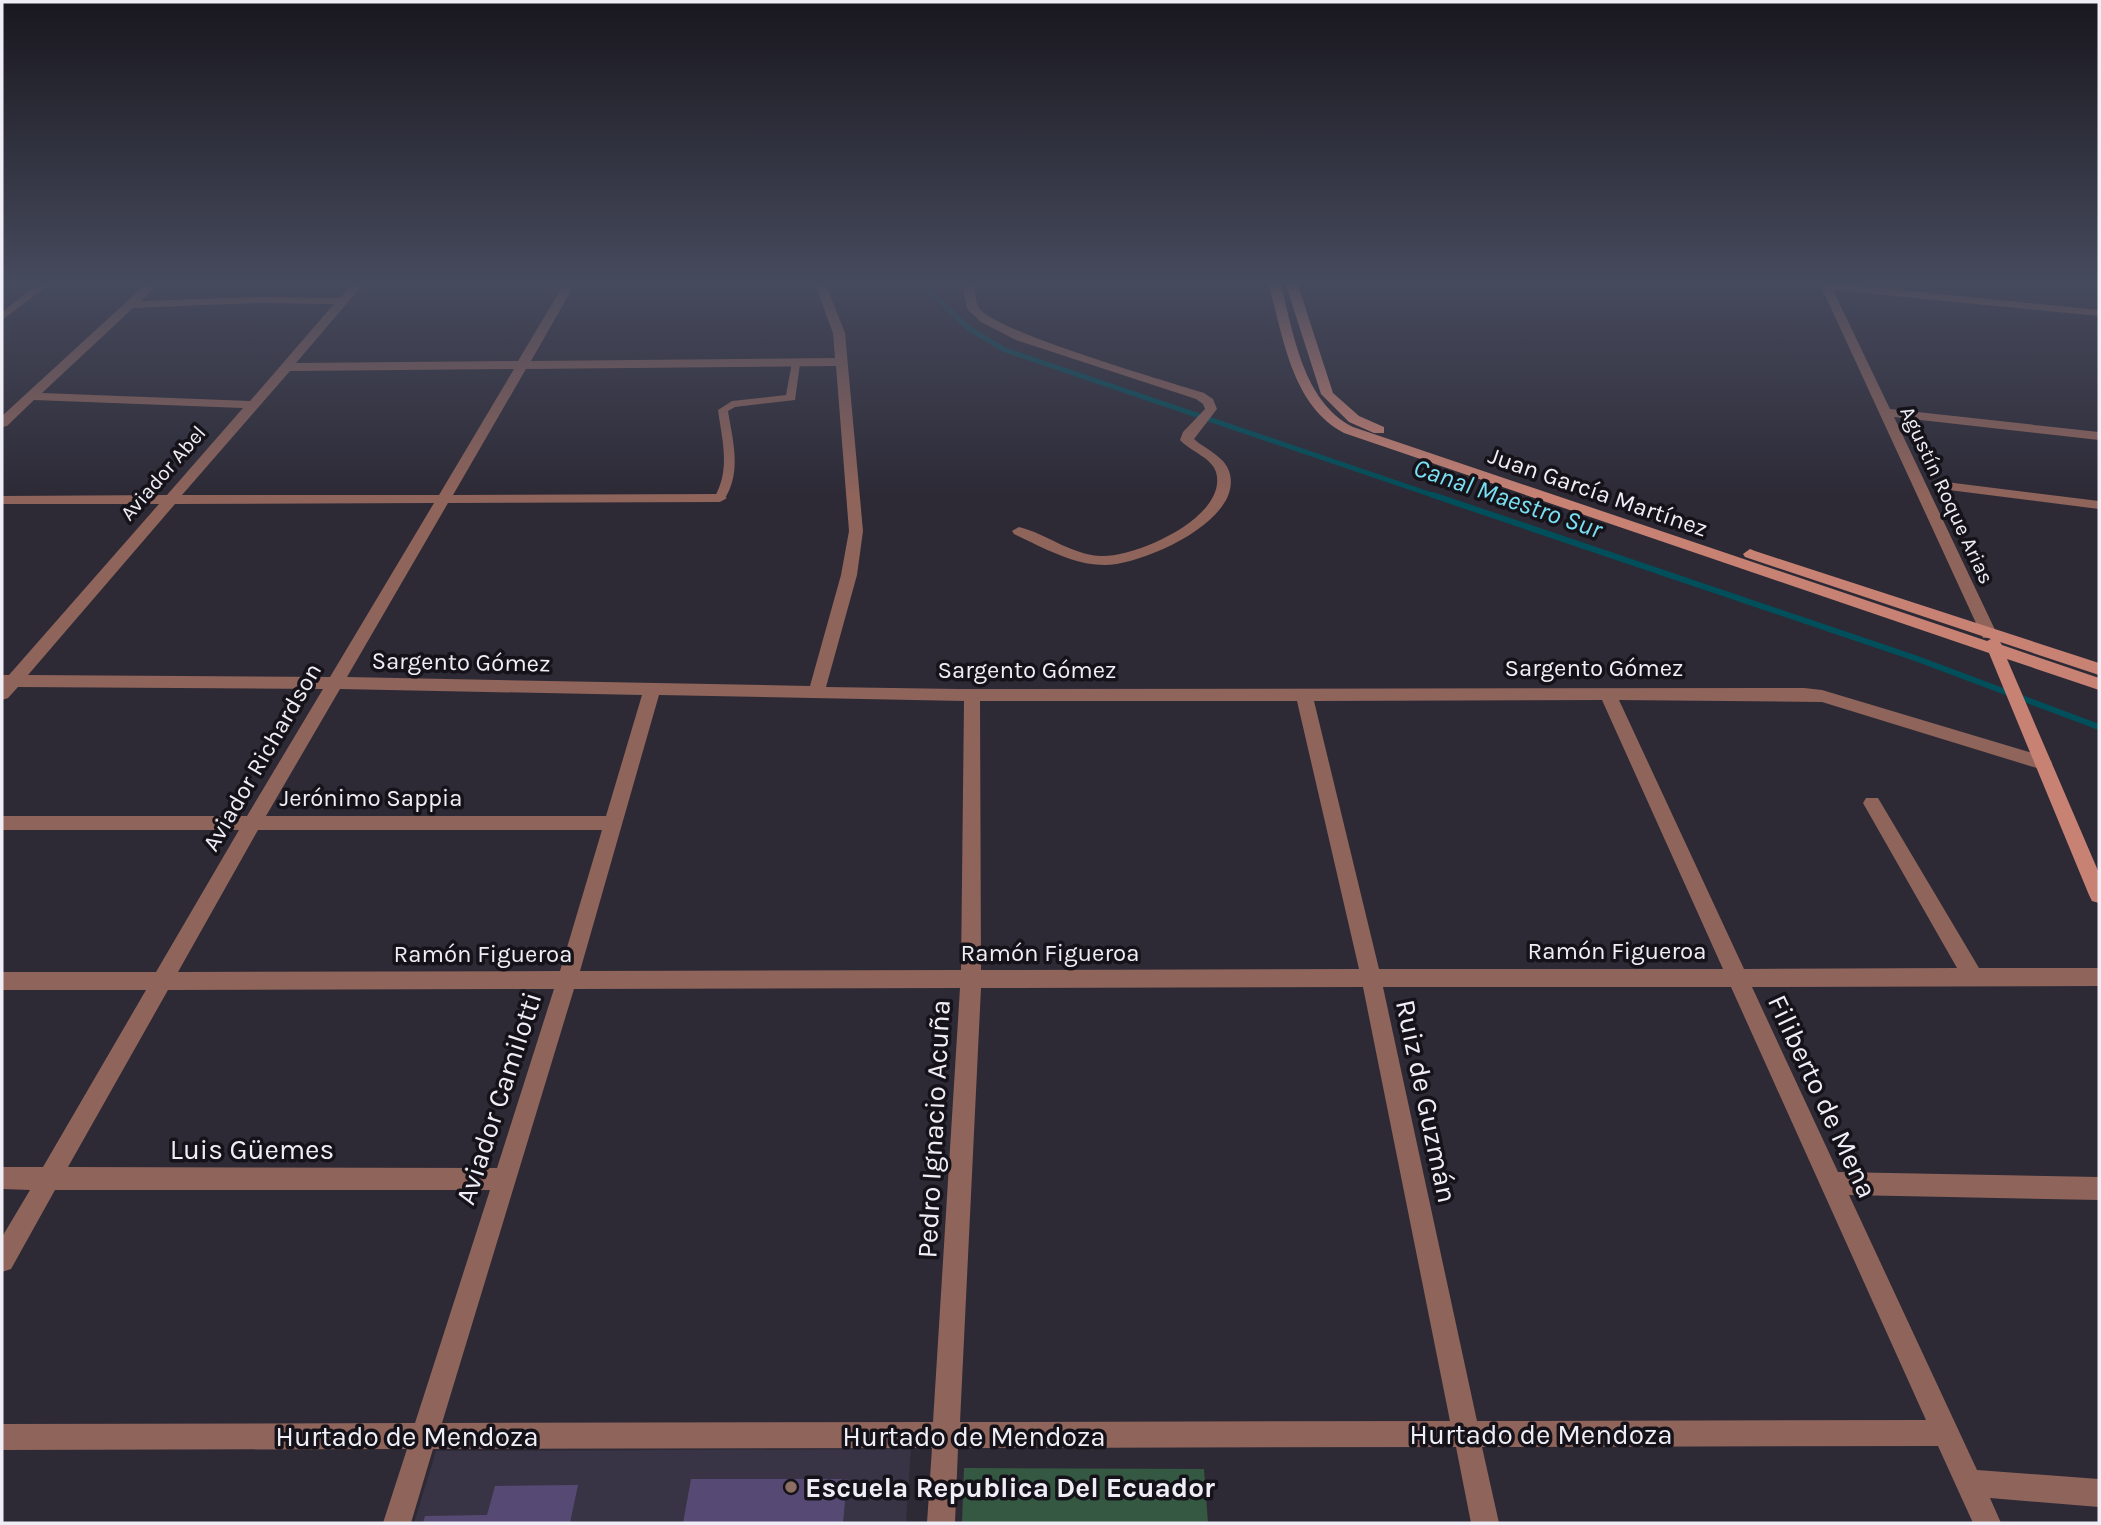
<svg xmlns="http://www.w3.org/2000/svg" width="2101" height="1525" font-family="Karla,sans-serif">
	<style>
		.built { fill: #383345 }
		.green { fill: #345841 }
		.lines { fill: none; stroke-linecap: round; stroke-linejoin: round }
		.stream-far1 { stroke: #004f5a; stroke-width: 5 }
		.stream { stroke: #004f5a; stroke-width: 6 }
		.building { fill: #564a74 }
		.service { fill: #8f645b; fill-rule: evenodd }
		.minor { fill: #8f645b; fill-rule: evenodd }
		.secondary { fill: #c78274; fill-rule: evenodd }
		.education-dot { fill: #8d6e63; stroke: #151319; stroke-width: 2.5 }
		.labels { text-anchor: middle; stroke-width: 7; stroke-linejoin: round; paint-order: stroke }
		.far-street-label { font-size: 21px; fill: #efeef6; stroke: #151319 }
		.street-label { font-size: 24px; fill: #efeef6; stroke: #151319 }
		.water-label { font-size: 26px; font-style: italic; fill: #7ae0f3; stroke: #151319 }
		.near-street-label { font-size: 28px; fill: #efeef6; stroke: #151319 }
		.near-poi-label { font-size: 28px; font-weight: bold; fill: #efeef6; stroke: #151319; text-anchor: start }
	</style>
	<rect width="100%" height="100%" fill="#2d2a36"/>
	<path class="built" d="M911,1449l-5,74h-492l22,-72z"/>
	<path class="green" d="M964,1468l240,1 4,54h-246z"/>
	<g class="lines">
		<path class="stream-far1" d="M921,282l47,46 37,22 433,147"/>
		<path class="stream" d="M1433,495l482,163 184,69"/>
	</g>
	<g class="building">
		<path d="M691,1479h156l-4,44h-160z"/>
		<path d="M578,1485l-8,38h-147l2,-7 62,-1 8,-29z"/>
	</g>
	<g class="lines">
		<path class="service" d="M792,362l8,2 -5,36 -60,7 -7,4c5,31 14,61 -4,89h-8l-2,-2c17,-28 8,-58 4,-88l14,-9 54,-6z"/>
		<g class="minor">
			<path d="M41,282h12l-51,38v-8z"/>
			<path d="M148,282h12l-19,19 118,-4 81,1 14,-16h11l-69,81 222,-2 47,-79h11l-45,79 304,-3 -2,-25 -19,-51h11l20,51 18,198 -6,44 -31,112 133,2 845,-1 18,2 227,68 3,5 -3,5 -6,2 -221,-68 -203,-2 125,269 213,-1 -94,-165 3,-5h12l101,170h120v18l-347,1 86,185 261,5v23l-250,-5 128,275 122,9v28l-109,-9 11,25h-28l-35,-77 -456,1 17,76h-28l-15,-76 -498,1 -3,75h-28l5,-75 -499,1 -22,74h-28l24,-74 -405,1v-26l413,-1 75,-233h-435l-44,79 -9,3v-35l28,-47 -28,-1v-22h41l103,-177h-144v-18h154l83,-142h-237v-14h245l76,-127 -305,-2 -10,11 -6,2v-25h7l150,-171h-157v-8l165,-1 76,-87 -209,-8 -27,26 -5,1v-11zM259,303l75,1 -84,97 -208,-8 91,-85zM836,366l13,165 -8,44 -31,111 -463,-9 101,-174 272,-1 7,-4 -7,-4 -267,1 73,-126zM514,369l-75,126h-257l108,-124zM434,503l-104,174 -302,-2 147,-171zM340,689l302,6 -36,121h-340zM659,695l305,6 -3,269 -381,1zM1602,700l121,269h-344l-65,-268zM980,701h317l62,268 -378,1zM258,830h344l-42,141 -382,1zM1363,987l87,434 -490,1 21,-434zM1383,987h348l195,433 -449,1zM960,988l-27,434 -491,1 132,-434zM554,989l-57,179 -429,-1 100,-177z"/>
			<path d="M962,282h12c1,8 1,20 5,26 14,23 190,74 225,85l9,6 4,10 -23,30c11,10 30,17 35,32 17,49 -87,94 -124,94 -32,0 -63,-18 -91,-31l-2,-3 7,-4c28,7 51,27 81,29 35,2 129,-39 116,-84 -4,-14 -26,-21 -36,-32l3,-8 22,-23 -2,-5 -7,-5 -180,-59 -35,-18 -14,-13z"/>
			<path d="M1819,282l280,28v6l-266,-26 57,119 209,23v8l-205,-23 103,217 -2,4h-12l-2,-4z"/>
			<path d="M1938,481l161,20v8l-166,-21v-6z"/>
		</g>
		<g class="secondary">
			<path d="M1268,282h12c14,51 22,119 73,145l634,214 4,-2 -246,-82 -2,-3 7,-5 5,2 344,112v12l-99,-33 2,3 97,33v12l-92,-31 92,214v30l-7,-2 -3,-6 -100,-242 -645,-220c-53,-28 -61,-98 -76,-151z"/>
			<path d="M1285,282h12l36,111 26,23 25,11v6h-10l-25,-11 -28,-28z"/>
		</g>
	</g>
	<linearGradient id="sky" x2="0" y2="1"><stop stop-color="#19171e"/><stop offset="0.57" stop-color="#464a5d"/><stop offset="1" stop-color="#464a5d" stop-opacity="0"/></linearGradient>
	<rect width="2101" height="496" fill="url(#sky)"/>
	<circle class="education-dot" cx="791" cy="1487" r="7"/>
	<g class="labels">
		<g class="far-street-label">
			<text transform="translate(163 473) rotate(-49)" y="7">Aviador Abel</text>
			<text transform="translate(1947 495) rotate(65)" y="7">Agustín Roque Arias</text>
		</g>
		<g class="street-label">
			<text transform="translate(1598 492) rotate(19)" y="8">Juan García Martínez</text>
			<text transform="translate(461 662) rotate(1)" y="8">Sargento Gómez</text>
			<text x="1594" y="676">Sargento Gómez</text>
			<text x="1027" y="678">Sargento Gómez</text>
			<text transform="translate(262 757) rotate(-60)" y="8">Aviador Richardson</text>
			<text x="371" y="806">Jerónimo Sappia</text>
			<text x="1617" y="959">Ramón Figueroa</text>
			<text x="1050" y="961">Ramón Figueroa</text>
			<text x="483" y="962">Ramón Figueroa</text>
		</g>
		<g class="water-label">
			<text transform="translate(1508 498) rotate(19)" y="9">Canal Maestro Sur</text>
		</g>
		<g class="near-street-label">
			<text transform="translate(1823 1096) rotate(65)" y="10">Filiberto de Mena</text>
			<text transform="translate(498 1098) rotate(-72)" y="10">Aviador Camilotti</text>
			<text transform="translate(1427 1101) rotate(78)" y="10">Ruiz de Guzmán</text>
			<text transform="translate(933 1129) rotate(-87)" y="10">Pedro Ignacio Acuña</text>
			<text x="252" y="1159">Luis Güemes</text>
			<text x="1541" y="1444">Hurtado de Mendoza</text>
			<text x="407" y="1446">Hurtado de Mendoza</text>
			<text x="974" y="1446">Hurtado de Mendoza</text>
		</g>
		<g class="near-poi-label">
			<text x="805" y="1497">Escuela Republica Del Ecuador</text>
		</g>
	</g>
	<rect width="2101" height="1525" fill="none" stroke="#efeef6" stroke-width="7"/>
</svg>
